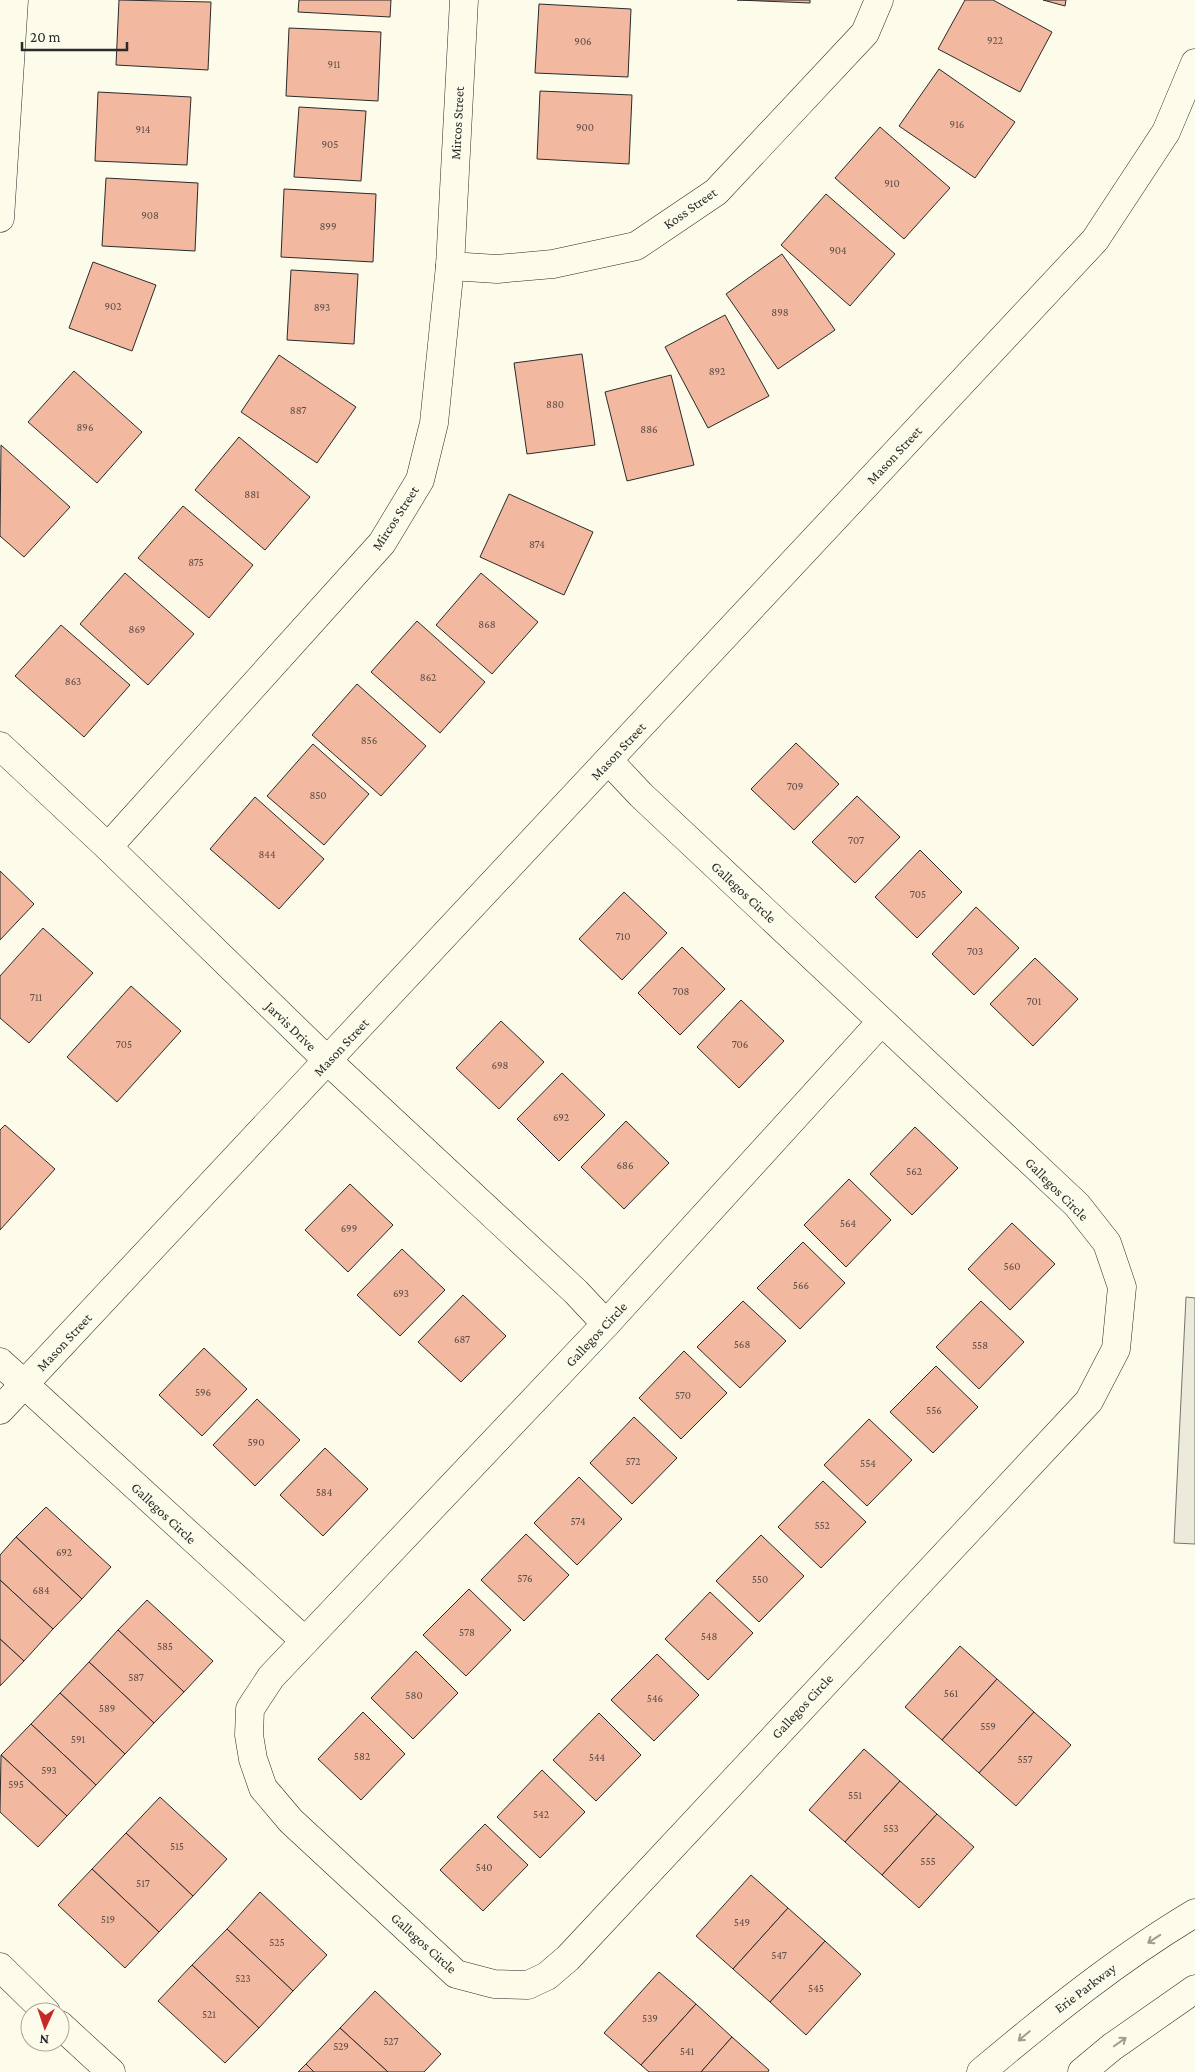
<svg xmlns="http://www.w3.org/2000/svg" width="1195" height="2072" font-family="'Crimson Pro',serif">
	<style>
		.parking { fill: #eceadb; stroke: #74746e }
		.building { fill: #f2b8a0; stroke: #2b2b2b }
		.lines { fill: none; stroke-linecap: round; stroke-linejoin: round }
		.street-casing { stroke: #2b2b2b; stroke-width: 29 }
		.secondary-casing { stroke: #2b2b2b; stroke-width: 29 }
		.street { stroke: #fdfbea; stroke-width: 28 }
		.secondary { stroke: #fdfbea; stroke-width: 28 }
		.oneway { stroke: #9e9d94 }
		.labels { text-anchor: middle; stroke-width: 4; stroke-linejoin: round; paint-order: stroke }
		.number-label { font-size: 11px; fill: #5d4e48 }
		.street-label { font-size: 14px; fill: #2b2b2b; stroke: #fdfbea }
	</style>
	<rect width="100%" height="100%" fill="#fdfbea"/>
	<path class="parking" d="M1186,1297l9,1v246l-21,-1z"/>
	<g class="building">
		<path d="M119,0l92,2 -3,68 -92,-5z"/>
		<path d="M299,0h92l-1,17 -92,-5z"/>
		<path d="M737,0h73v3z"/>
		<path d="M965,0h28l59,32 -32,60 -82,-43z"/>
		<path d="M1043,0h23l-1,6z"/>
		<path d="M539,4l92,5 -3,68 -93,-4z"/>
		<path d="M289,28l92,4 -3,69 -92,-5z"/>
		<path d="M939,69l76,53 -40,56 -76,-52z"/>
		<path d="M540,91l92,4 -3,69 -92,-5z"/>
		<path d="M98,92l93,5 -4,68 -92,-4z"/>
		<path d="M299,107l67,4 -5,70 -67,-4z"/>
		<path d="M880,127l70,61 -46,51 -69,-61z"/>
		<path d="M106,178l92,5 -3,68 -93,-5z"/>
		<path d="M284,189l92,5 -3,68 -92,-5z"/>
		<path d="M826,194l69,60 -45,52 -69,-61z"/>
		<path d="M782,254l53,76 -57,39 -52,-75z"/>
		<path d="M93,262l63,23 -24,66 -63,-23z"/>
		<path d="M291,270l67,4 -4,70 -67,-4z"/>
		<path d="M725,315l44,81 -61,32 -43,-81z"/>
		<path d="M582,354l13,91 -68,9 -13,-91z"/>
		<path d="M279,355l77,52 -39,56 -76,-51z"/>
		<path d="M74,371l68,61 -45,51 -69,-61z"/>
		<path d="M671,375l23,90 -67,16 -22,-89z"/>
		<path d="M239,437l71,60 -45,53 -70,-60z"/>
		<path d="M1,445l69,62 -46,50 -24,-21z"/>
		<path d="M509,494l84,38 -29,63 -84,-38z"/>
		<path d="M183,506l70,59 -44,53 -71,-60z"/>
		<path d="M125,573l69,61 -46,51 -68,-61z"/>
		<path d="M481,573l57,49 -46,52 -56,-49z"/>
		<path d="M417,621l68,61 -45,51 -69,-61z"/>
		<path d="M61,625l69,60 -46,52 -69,-61z"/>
		<path d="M357,684l69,62 -45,50 -69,-61z"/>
		<path d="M796,743l43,41 -45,46 -43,-41z"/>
		<path d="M313,744l56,50 -45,51 -57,-49z"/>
		<path d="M857,796l43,41 -45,46 -43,-41z"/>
		<path d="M255,797l69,62 -45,50 -69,-60z"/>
		<path d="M920,850l42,42 -45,46 -42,-41z"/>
		<path d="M0,871l34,33 -34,36z"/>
		<path d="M624,892l43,41 -45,47 -43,-41z"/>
		<path d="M976,907l43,41 -45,47 -42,-41z"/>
		<path d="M43,928l50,45 -64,70 -29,-25v-42z"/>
		<path d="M682,947l43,42 -45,46 -42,-42z"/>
		<path d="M1035,958l43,41 -45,47 -43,-42z"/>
		<path d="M131,986l50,45 -64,71 -50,-45z"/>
		<path d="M741,1000l43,41 -45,47 -42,-41z"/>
		<path d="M501,1021l43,41 -45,47 -43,-41z"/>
		<path d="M562,1073l43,42 -46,46 -42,-42z"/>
		<path d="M626,1121l43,42 -45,46 -43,-42z"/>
		<path d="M5,1125l50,44 -55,61v-100z"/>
		<path d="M915,1127l43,41 -46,47 -42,-41z"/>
		<path d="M849,1179l42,41 -45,47 -42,-42z"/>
		<path d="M350,1184l43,41 -45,47 -43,-42z"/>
		<path d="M1012,1223l43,41 -45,46 -42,-41z"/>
		<path d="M803,1242l42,41 -45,46 -43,-41z"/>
		<path d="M402,1249l43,41 -45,46 -43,-41z"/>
		<path d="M463,1295l43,41 -45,46 -43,-40z"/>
		<path d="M743,1301l43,40 -46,47 -43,-41z"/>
		<path d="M981,1301l43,41 -45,47 -43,-42z"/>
		<path d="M204,1348l43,41 -45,47 -43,-41z"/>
		<path d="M684,1351l43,42 -46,46 -42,-41z"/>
		<path d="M936,1366l42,41 -45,46 -43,-41z"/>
		<path d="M257,1399l43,41 -45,46 -42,-41z"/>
		<path d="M634,1417l43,41 -45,46 -42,-41z"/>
		<path d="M869,1419l43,41 -45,46 -43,-41z"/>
		<path d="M325,1448l43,41 -45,47 -43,-41z"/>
		<path d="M579,1477l43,42 -45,46 -43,-42z"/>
		<path d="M823,1481l43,41 -45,46 -43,-41z"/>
		<path d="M46,1507l65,60 -29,32 -66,-62z"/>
		<path d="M526,1534l43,41 -45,46 -43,-41z"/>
		<path d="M761,1535l43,41 -45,46 -43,-41z"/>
		<path d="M16,1537l66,62 -29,30 -53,-49v-25z"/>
		<path d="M0,1580l53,49 -29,32 -24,-22z"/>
		<path d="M469,1589l42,41 -45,46 -43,-41z"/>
		<path d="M710,1592l43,41 -45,47 -43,-41z"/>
		<path d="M147,1600l66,61 -29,31 -66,-62z"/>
		<path d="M118,1630l66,62 -30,31 -65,-61z"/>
		<path d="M0,1639l24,22 -24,25z"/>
		<path d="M960,1646l37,33 -55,61 -37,-33z"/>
		<path d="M416,1651l42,42 -45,46 -42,-41z"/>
		<path d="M657,1654l42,41 -45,46 -43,-41z"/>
		<path d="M89,1662l65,61 -29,31 -65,-61z"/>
		<path d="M997,1679l37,33 -55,61 -37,-33z"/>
		<path d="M60,1693l65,61 -29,31 -65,-61z"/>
		<path d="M363,1712l42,42 -44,46 -43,-41z"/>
		<path d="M1034,1712l37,33 -55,61 -37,-33z"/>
		<path d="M599,1713l42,42 -45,46 -43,-41z"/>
		<path d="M31,1724l65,61 -29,31 -66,-61z"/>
		<path d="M864,1749l36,32 -55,61 -36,-32z"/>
		<path d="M1,1755l66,61 -29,31 -38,-35z"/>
		<path d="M542,1770l43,42 -45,46 -43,-41z"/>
		<path d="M900,1781l37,33 -55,61 -37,-33z"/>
		<path d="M160,1797l67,62 -34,37 -67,-63z"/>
		<path d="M937,1814l37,33 -55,61 -37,-33z"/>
		<path d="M485,1824l43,41 -45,46 -43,-41z"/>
		<path d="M126,1833l67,63 -34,36 -67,-63z"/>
		<path d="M92,1869l67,63 -34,36 -67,-63z"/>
		<path d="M751,1875l37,33 -55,61 -37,-33z"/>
		<path d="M260,1892l67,63 -34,36 -66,-62z"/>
		<path d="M788,1908l37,33 -55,61 -37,-33z"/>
		<path d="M227,1929l66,62 -34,37 -67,-63z"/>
		<path d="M825,1941l36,33 -55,61 -36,-33z"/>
		<path d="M192,1965l67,63 -34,35 -67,-62z"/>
		<path d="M659,1972l37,32 -55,61 -37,-32z"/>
		<path d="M375,1991l66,63 -17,18h-36l-48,-44z"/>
		<path d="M696,2004l36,33 -31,35h-52l-8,-7z"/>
		<path d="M340,2028l48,44h-74l-8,-8z"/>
		<path d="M732,2037l37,33 -1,2h-67z"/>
		<path d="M306,2064l8,8h-16z"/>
	</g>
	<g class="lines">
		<g class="street-casing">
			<g id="street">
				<path d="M0,218l14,-218"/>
				<path d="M450,266l47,3 56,-5 83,-18 80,-54 149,-159 14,-33"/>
				<path d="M0,746l108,101 220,214 248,231 30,32"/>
				<path d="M609,761l32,34 436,410 30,38 15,44 -6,62 -27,52 -521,557 -21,18 -19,9 -34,-1 -38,-10 -165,-153 -28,-33 -10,-29 -4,-24 1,-26 21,-32 335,-353 275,-302"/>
				<path d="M108,847l274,-304 38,-63 14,-57 16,-157 14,-266"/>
				<path d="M0,1362l305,279"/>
				<path d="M0,1410l1095,-1170 71,-108 29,-69"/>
				<path d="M0,1967l46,45"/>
				<path d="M60,2025l51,47"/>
			</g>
		</g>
		<g class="secondary-casing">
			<g id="secondary">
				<path d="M981,2072c68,-57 137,-113 214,-159"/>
				<path d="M1082,2072l30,-25 83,-58"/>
			</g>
		</g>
		<use href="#street" class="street"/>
		<use href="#secondary" class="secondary"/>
	</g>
	<defs><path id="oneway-shaft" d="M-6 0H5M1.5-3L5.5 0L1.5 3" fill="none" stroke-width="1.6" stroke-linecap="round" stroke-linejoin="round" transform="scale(1.25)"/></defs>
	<g class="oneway">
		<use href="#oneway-shaft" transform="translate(1154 1939) rotate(147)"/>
		<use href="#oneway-shaft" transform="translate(1024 2036) rotate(140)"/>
		<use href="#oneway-shaft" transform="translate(1120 2042) rotate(-35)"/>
	</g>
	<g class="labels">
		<g class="number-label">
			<text x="995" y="44">922</text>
			<text x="583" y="45">906</text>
			<text x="334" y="68">911</text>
			<text x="957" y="128">916</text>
			<text x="585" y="131">900</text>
			<text x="143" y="133">914</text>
			<text x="330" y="148">905</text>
			<text x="892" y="187">910</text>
			<text x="150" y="219">908</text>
			<text x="328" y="230">899</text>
			<text x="838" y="254">904</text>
			<text x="113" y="310">902</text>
			<text x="322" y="311">893</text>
			<text x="780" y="316">898</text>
			<text x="717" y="375">892</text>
			<text x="555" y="408">880</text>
			<text x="298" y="414">887</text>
			<text x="85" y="431">896</text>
			<text x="649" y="433">886</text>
			<text x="252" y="498">881</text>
			<text x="537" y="548">874</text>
			<text x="196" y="566">875</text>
			<text x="487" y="628">868</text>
			<text x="137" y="633">869</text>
			<text x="428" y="681">862</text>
			<text x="73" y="685">863</text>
			<text x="369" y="744">856</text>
			<text x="795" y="790">709</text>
			<text x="318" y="799">850</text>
			<text x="856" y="844">707</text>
			<text x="267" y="858">844</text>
			<text x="918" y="898">705</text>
			<text x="623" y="940">710</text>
			<text x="975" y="955">703</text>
			<text x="681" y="995">708</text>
			<text x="36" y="1001">711</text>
			<text x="1034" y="1005">701</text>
			<text x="124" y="1048">705</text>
			<text x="740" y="1048">706</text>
			<text x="500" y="1069">698</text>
			<text x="561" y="1121">692</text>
			<text x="625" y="1169">686</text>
			<text x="914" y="1175">562</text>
			<text x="848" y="1227">564</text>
			<text x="349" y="1232">699</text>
			<text x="1012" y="1270">560</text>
			<text x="801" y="1289">566</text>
			<text x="401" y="1297">693</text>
			<text x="462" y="1343">687</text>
			<text x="742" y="1348">568</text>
			<text x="980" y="1349">558</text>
			<text x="203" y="1396">596</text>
			<text x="683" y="1399">570</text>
			<text x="934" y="1414">556</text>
			<text x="256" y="1446">590</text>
			<text x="633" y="1465">572</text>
			<text x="868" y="1467">554</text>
			<text x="324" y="1496">584</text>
			<text x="578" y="1525">574</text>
			<text x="822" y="1529">552</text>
			<text x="64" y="1556">692</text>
			<text x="525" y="1582">576</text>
			<text x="760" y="1583">550</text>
			<text x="41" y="1594">684</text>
			<text x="467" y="1636">578</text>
			<text x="709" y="1640">548</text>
			<text x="165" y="1650">585</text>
			<text x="136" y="1681">587</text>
			<text x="951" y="1697">561</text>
			<text x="414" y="1699">580</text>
			<text x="655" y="1702">546</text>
			<text x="107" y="1712">589</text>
			<text x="988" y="1730">559</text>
			<text x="78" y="1743">591</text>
			<text x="362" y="1760">582</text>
			<text x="597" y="1761">544</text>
			<text x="1025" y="1763">557</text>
			<text x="49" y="1774">593</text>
			<text x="16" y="1788">595</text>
			<text x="855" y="1799">551</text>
			<text x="541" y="1818">542</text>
			<text x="891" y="1832">553</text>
			<text x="177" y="1850">515</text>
			<text x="928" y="1865">555</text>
			<text x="484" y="1871">540</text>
			<text x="143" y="1887">517</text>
			<text x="108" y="1923">519</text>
			<text x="742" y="1926">549</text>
			<text x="277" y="1946">525</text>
			<text x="779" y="1959">547</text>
			<text x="243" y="1982">523</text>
			<text x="816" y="1992">545</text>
			<text x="209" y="2018">521</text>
			<text x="650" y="2022">539</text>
			<text x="391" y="2045">527</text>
			<text x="341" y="2050">529</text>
			<text x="687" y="2055">541</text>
		</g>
		<g class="street-label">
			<text transform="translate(457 123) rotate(-87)" y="5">Mircos Street</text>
			<text transform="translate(690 208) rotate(-35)" y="5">Koss Street</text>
			<text transform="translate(894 455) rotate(-47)" y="5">Mason Street</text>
			<text transform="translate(395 518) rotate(-57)" y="5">Mircos Street</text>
			<text transform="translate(618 751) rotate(-47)" y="5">Mason Street</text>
			<text transform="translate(744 892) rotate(43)" y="5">Gallegos Circle</text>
			<text transform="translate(291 1026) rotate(44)" y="5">Jarvis Drive</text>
			<text transform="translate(341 1047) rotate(-47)" y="5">Mason Street</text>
			<text transform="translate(1057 1189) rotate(45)" y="5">Gallegos Circle</text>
			<text transform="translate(596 1334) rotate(-47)" y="5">Gallegos Circle</text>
			<text transform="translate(64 1342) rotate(-47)" y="5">Mason Street</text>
			<text transform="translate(164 1513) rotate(43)" y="5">Gallegos Circle</text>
			<text transform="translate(802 1706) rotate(-47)" y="5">Gallegos Circle</text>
			<text transform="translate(424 1943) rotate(42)" y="5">Gallegos Circle</text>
			<text transform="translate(1085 1988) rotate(-37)" y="5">Erie Parkway</text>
		</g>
	</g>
	<g transform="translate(45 2027) rotate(183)"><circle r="24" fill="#fdfbea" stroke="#a9a89e"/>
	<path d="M0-4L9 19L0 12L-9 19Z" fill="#c62828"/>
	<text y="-8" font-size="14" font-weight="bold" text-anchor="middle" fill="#2b2b2b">N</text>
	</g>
	<path d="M22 42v8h105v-8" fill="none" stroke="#2b2b2b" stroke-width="2.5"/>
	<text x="30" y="42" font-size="15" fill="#2b2b2b" stroke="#fdfbea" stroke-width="4" paint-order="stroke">20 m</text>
</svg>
